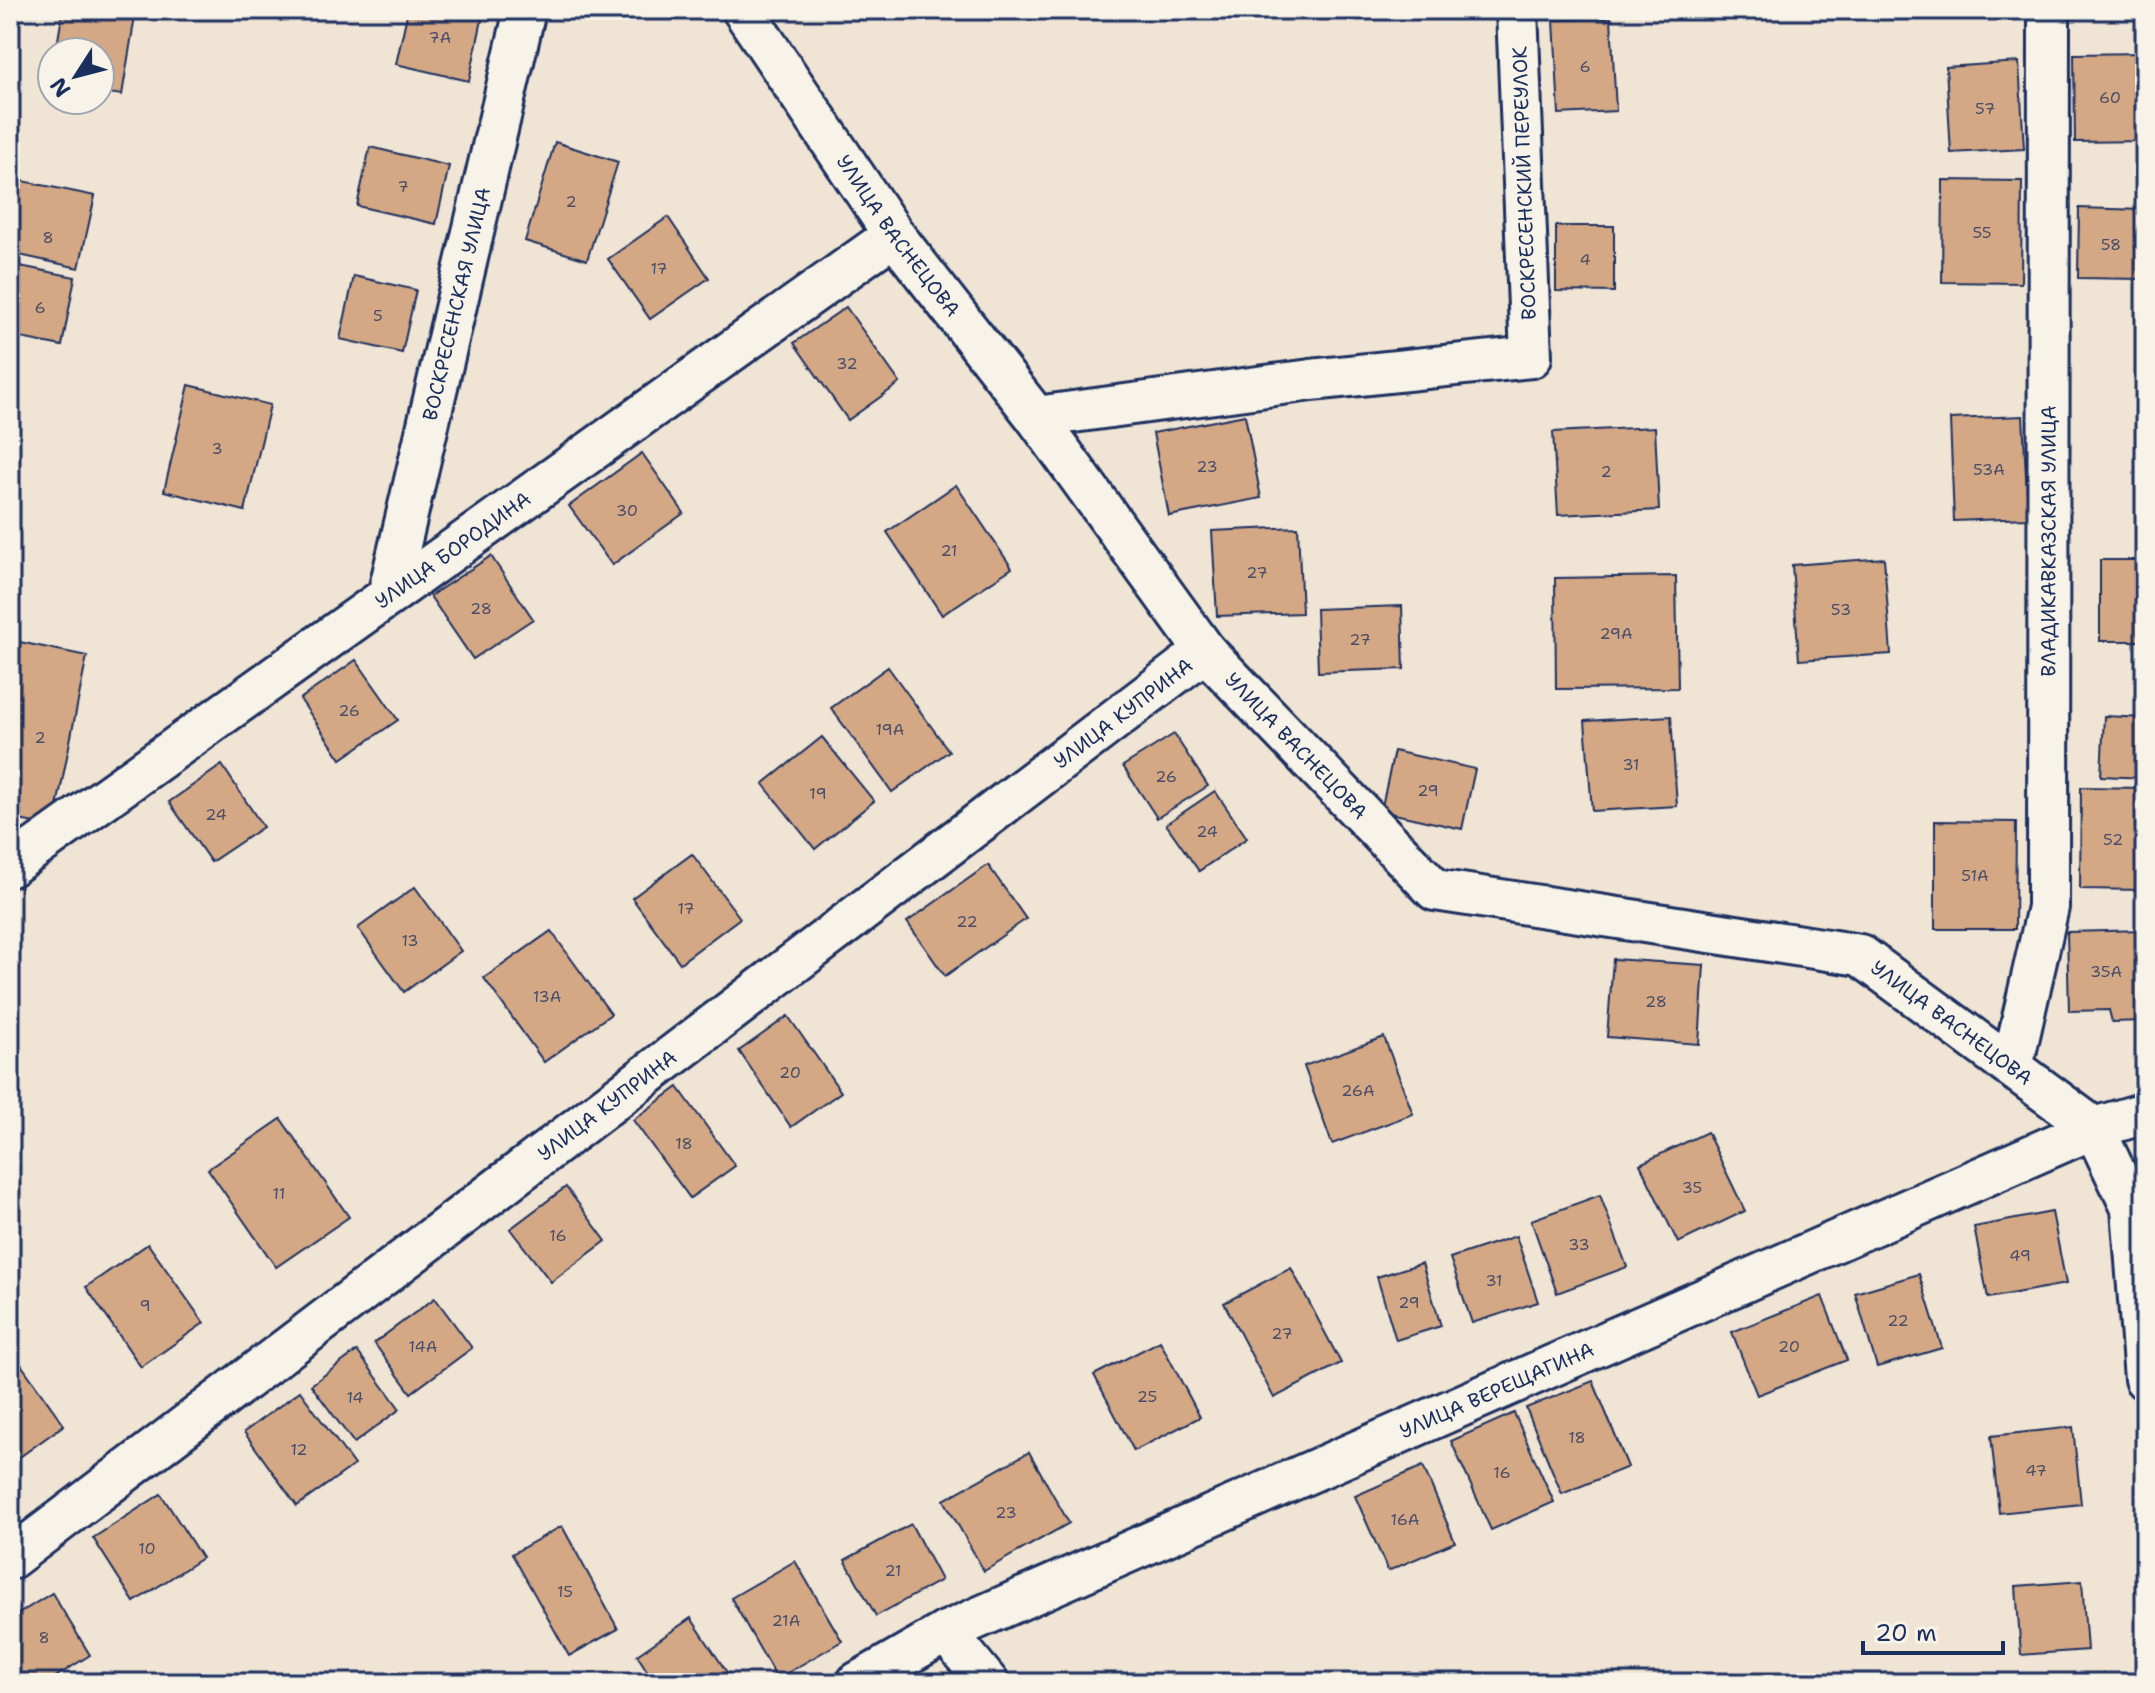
<svg xmlns="http://www.w3.org/2000/svg" width="2155" height="1693" font-family="'Shantell Sans',sans-serif">
	<style>
		.building { fill: #d4a885; stroke: #1b2f5e; stroke-width: 2 }
		.lines { fill: none; stroke-linecap: round; stroke-linejoin: round }
		.minor-casing { stroke: #1b2f5e; stroke-width: 46 }
		.minor { stroke: #f7f3e8; stroke-width: 40 }
		.labels { text-anchor: middle; stroke-width: 7; stroke-linejoin: round; paint-order: stroke }
		.number-label { font-size: 16px; fill: #494d68 }
		.street-label { font-size: 20px; fill: #1b2f5e; stroke: #f7f3e8 }
	</style>
	<rect width="100%" height="100%" fill="#f0e4d4"/>
	<filter id="ink" filterUnits="userSpaceOnUse"><feTurbulence type="fractalNoise" baseFrequency=".0125" numOctaves="2"/><feDisplacementMap in="SourceGraphic" scale="16" xChannelSelector="R" yChannelSelector="G"/><feConvolveMatrix kernelMatrix="1 2 1 2 8 2 1 2 1" color-interpolation-filters="sRGB"/></filter>
	<g filter="url(#ink)">
		<g class="building">
			<path d="M63,10h73l-14,85 -22,-3v-40h-44z"/>
			<path d="M408,10h76l-15,71 -73,-17z"/>
			<path d="M1611,18l5,93 -57,3 -5,-94z"/>
			<path d="M2145,53v88l-70,1 -1,-88z"/>
			<path d="M2019,62l5,87 -73,4 -5,-86z"/>
			<path d="M555,142l63,20 -31,98 -62,-19z"/>
			<path d="M370,147l79,19 -13,58 -79,-18z"/>
			<path d="M18,180l77,16 -16,72 -69,-15v-33z"/>
			<path d="M1943,180l79,1 -1,102 -79,-1z"/>
			<path d="M2079,208l65,2 -1,69 -65,-1z"/>
			<path d="M668,217l41,61 -59,41 -42,-60z"/>
			<path d="M1556,226h58v66l-58,-1z"/>
			<path d="M10,264l65,13 -13,69 -52,-10z"/>
			<path d="M354,276l62,14 -14,63 -62,-14z"/>
			<path d="M846,307l54,76 -52,37 -54,-77z"/>
			<path d="M189,385l81,20 -25,106 -81,-20z"/>
			<path d="M1245,415l16,83 -92,18 -16,-83z"/>
			<path d="M2023,416l5,102 -74,3 -4,-102z"/>
			<path d="M1655,427l4,83 -101,5 -5,-83z"/>
			<path d="M642,453l42,60 -72,52 -43,-59z"/>
			<path d="M956,485l56,83 -70,47 -55,-83z"/>
			<path d="M1298,527l4,86 -85,3 -5,-85z"/>
			<path d="M491,556l42,63 -60,40 -43,-63z"/>
			<path d="M1884,558l7,96 -92,6 -7,-95z"/>
			<rect x="2100" y="560" width="45" height="81"/>
			<path d="M1676,576l2,112 -122,1 -1,-111z"/>
			<path d="M1402,606l2,63 -86,3 -2,-63z"/>
			<path d="M10,640l77,16 -34,171 -43,-9z"/>
			<path d="M356,660l42,60 -57,39 -41,-60z"/>
			<path d="M888,667l61,84 -57,41 -61,-84z"/>
			<path d="M1671,716l6,90 -85,5 -7,-90z"/>
			<path d="M2104,716l41,2v60l-44,-2z"/>
			<path d="M1174,734l34,52 -51,32 -34,-52z"/>
			<path d="M822,737l52,64 -59,48 -52,-65z"/>
			<path d="M1394,751l81,18 -13,60 -81,-18z"/>
			<path d="M222,765l41,62 -52,35 -42,-60z"/>
			<path d="M2081,787l64,1v102l-65,-1z"/>
			<path d="M1215,791l32,47 -48,33 -33,-47z"/>
			<path d="M1935,821l81,1 -1,107h-80z"/>
			<path d="M692,854l48,64 -60,45 -48,-65z"/>
			<path d="M988,865l38,54 -81,57 -38,-54z"/>
			<path d="M415,887l46,64 -57,41 -46,-64z"/>
			<path d="M2145,930v91l-33,1 -3,-12 -40,1 -2,-79z"/>
			<path d="M551,931l60,83 -67,48 -60,-84z"/>
			<path d="M1613,959l91,6 -5,79 -92,-7z"/>
			<path d="M788,1016l53,76 -50,35 -52,-76z"/>
			<path d="M1384,1037l29,77 -81,30 -28,-78z"/>
			<path d="M678,1087l57,79 -45,32 -57,-78z"/>
			<path d="M281,1119l68,98 -73,50 -68,-98z"/>
			<path d="M1707,1132l38,79 -67,32 -38,-79z"/>
			<path d="M566,1187l40,54 -55,41 -41,-53z"/>
			<path d="M1600,1195l27,72 -70,26 -26,-73z"/>
			<path d="M2052,1212l14,72 -78,14 -14,-71z"/>
			<path d="M1516,1236l22,66 -66,21 -22,-65z"/>
			<path d="M148,1244l56,79 -63,44 -55,-80z"/>
			<path d="M1422,1263l19,63 -45,14 -19,-63z"/>
			<path d="M1291,1268l50,95 -67,35 -50,-95z"/>
			<path d="M1919,1274l23,74 -65,19 -22,-74z"/>
			<path d="M1822,1296l25,64 -90,35 -25,-63z"/>
			<path d="M435,1298l37,50 -61,45 -37,-50z"/>
			<path d="M1160,1341l40,76 -66,34 -40,-76z"/>
			<path d="M10,1349l54,76 -54,39z"/>
			<path d="M357,1351l43,58 -46,34 -43,-58z"/>
			<path d="M1593,1381l35,86 -66,27 -36,-86z"/>
			<path d="M300,1391l54,74 -57,41 -53,-74z"/>
			<path d="M1514,1413l40,89 -63,28 -40,-89z"/>
			<path d="M2073,1427l8,77 -82,9 -8,-77z"/>
			<path d="M1029,1452l40,71 -85,48 -40,-71z"/>
			<path d="M1423,1466l32,76 -67,29 -33,-75z"/>
			<path d="M161,1494l41,64 -68,44 -41,-64z"/>
			<path d="M911,1524l30,56 -65,36 -31,-56z"/>
			<path d="M562,1526l56,103 -49,27 -57,-102z"/>
			<path d="M795,1561l47,80 -65,38 -46,-81z"/>
			<path d="M2082,1581l5,69 -66,5 -5,-69z"/>
			<path d="M52,1593l38,62 -44,28h-36v-64z"/>
			<path d="M691,1618l43,65h-79l-18,-28z"/>
		</g>
		<g class="lines">
			<g class="minor-casing">
				<g id="minor">
					<path id="s1" d="M743,10l151,225 142,182 169,234 230,239 425,65 234,173 38,80 13,171"/>
					<path d="M1036,417l275,-37 220,-23 -14,-347"/>
					<path id="s2" d="M388,596l137,-586"/>
					<path id="s3" d="M10,866l884,-631"/>
					<path id="s4" d="M2012,1067l36,-160 1,-897"/>
					<path id="s5" d="M10,1559l1195,-908"/>
					<path d="M946,1632l42,51"/>
					<path id="s6" d="M857,1683l89,-51 1148,-504 51,-15"/>
				</g>
			</g>
			<use href="#minor" class="minor"/>
		</g>
	</g>
	<g class="labels">
		<g class="number-label">
			<text x="440" y="43">7А</text>
			<text x="1585" y="72">6</text>
			<text x="2110" y="103">60</text>
			<text x="1985" y="114">57</text>
			<text x="403" y="192">7</text>
			<text x="571" y="207">2</text>
			<text x="1982" y="238">55</text>
			<text x="48" y="243">8</text>
			<text x="2111" y="250">58</text>
			<text x="1585" y="265">4</text>
			<text x="659" y="274">17</text>
			<text x="40" y="313">6</text>
			<text x="378" y="321">5</text>
			<text x="847" y="369">32</text>
			<text x="217" y="454">3</text>
			<text x="1207" y="472">23</text>
			<text x="1989" y="475">53А</text>
			<text x="1606" y="477">2</text>
			<text x="627" y="516">30</text>
			<text x="949" y="556">21</text>
			<text x="1257" y="578">27</text>
			<text x="481" y="614">28</text>
			<text x="1841" y="615">53</text>
			<text x="1616" y="639">29А</text>
			<text x="1360" y="645">27</text>
			<text x="349" y="716">26</text>
			<text x="890" y="735">19А</text>
			<text x="40" y="743">2</text>
			<text x="1631" y="770">31</text>
			<text x="1166" y="782">26</text>
			<text x="1428" y="796">29</text>
			<text x="818" y="799">19</text>
			<text x="216" y="820">24</text>
			<text x="1207" y="837">24</text>
			<text x="2113" y="845">52</text>
			<text x="1975" y="881">51А</text>
			<text x="686" y="914">17</text>
			<text x="967" y="927">22</text>
			<text x="410" y="946">13</text>
			<text x="2106" y="977">35А</text>
			<text x="547" y="1002">13А</text>
			<text x="1656" y="1007">28</text>
			<text x="790" y="1078">20</text>
			<text x="1358" y="1096">26А</text>
			<text x="684" y="1149">18</text>
			<text x="1692" y="1193">35</text>
			<text x="279" y="1199">11</text>
			<text x="558" y="1241">16</text>
			<text x="1579" y="1250">33</text>
			<text x="2020" y="1261">49</text>
			<text x="1494" y="1286">31</text>
			<text x="1409" y="1308">29</text>
			<text x="145" y="1311">9</text>
			<text x="1898" y="1326">22</text>
			<text x="1282" y="1339">27</text>
			<text x="423" y="1352">14А</text>
			<text x="1789" y="1352">20</text>
			<text x="1147" y="1402">25</text>
			<text x="355" y="1403">14</text>
			<text x="1577" y="1443">18</text>
			<text x="299" y="1455">12</text>
			<text x="2036" y="1476">47</text>
			<text x="1502" y="1478">16</text>
			<text x="1006" y="1518">23</text>
			<text x="1405" y="1525">16А</text>
			<text x="147" y="1554">10</text>
			<text x="893" y="1576">21</text>
			<text x="565" y="1597">15</text>
			<text x="786" y="1626">21А</text>
			<text x="44" y="1643">8</text>
		</g>
		<g class="street-label">
			<text transform="translate(1524 183) rotate(-92)" y="7">ВОСКРЕСЕНСКИЙ ПЕРЕУЛОК</text>
			<text dy="7" stroke="none"><textPath href="#s1" startOffset="274">УЛИЦА ВАСНЕЦОВА</textPath></text>
			<text dy="7" stroke="none"><textPath href="#s2" startOffset="300">ВОСКРЕСЕНСКАЯ УЛИЦА</textPath></text>
			<text dy="7" stroke="none"><textPath href="#s4" startOffset="530">ВЛАДИКАВКАЗСКАЯ УЛИЦА</textPath></text>
			<text dy="7" stroke="none"><textPath href="#s3" startOffset="544">УЛИЦА БОРОДИНА</textPath></text>
			<text dy="7" stroke="none"><textPath href="#s5" startOffset="1398">УЛИЦА КУПРИНА</textPath></text>
			<text dy="7" stroke="none"><textPath href="#s1" startOffset="922">УЛИЦА ВАСНЕЦОВА</textPath></text>
			<text dy="7" stroke="none"><textPath href="#s1" startOffset="1666">УЛИЦА ВАСНЕЦОВА</textPath></text>
			<text dy="7" stroke="none"><textPath href="#s5" startOffset="750">УЛИЦА КУПРИНА</textPath></text>
			<text dy="7" stroke="none"><textPath href="#s6" startOffset="704">УЛИЦА ВЕРЕЩАГИНА</textPath></text>
		</g>
	</g>
	<rect width="2155" height="1693" fill="none" stroke="#f7f3e8" stroke-width="40"/>
	<rect x="20" y="20" width="2115" height="1653" fill="none" stroke="#1b2f5e" stroke-width="3" filter="url(#ink)"/>
	<g transform="translate(76 76) rotate(234)"><circle r="38" fill="#f7f3e8" stroke="#9fa5b1" stroke-width="2"/>
	<path d="M0-6L14 30L0 20L-14 30Z" fill="#1b2f5e"/>
	<text y="-12" font-size="22" font-weight="bold" text-anchor="middle" fill="#1b2f5e">N</text>
	</g>
	<path d="M1863 1641v12h140v-12" fill="none" stroke="#1b2f5e" stroke-width="4"/>
	<text x="1875" y="1641" font-size="24" fill="#1b2f5e" stroke="#f7f3e8" stroke-width="6" paint-order="stroke">20 m</text>
</svg>
